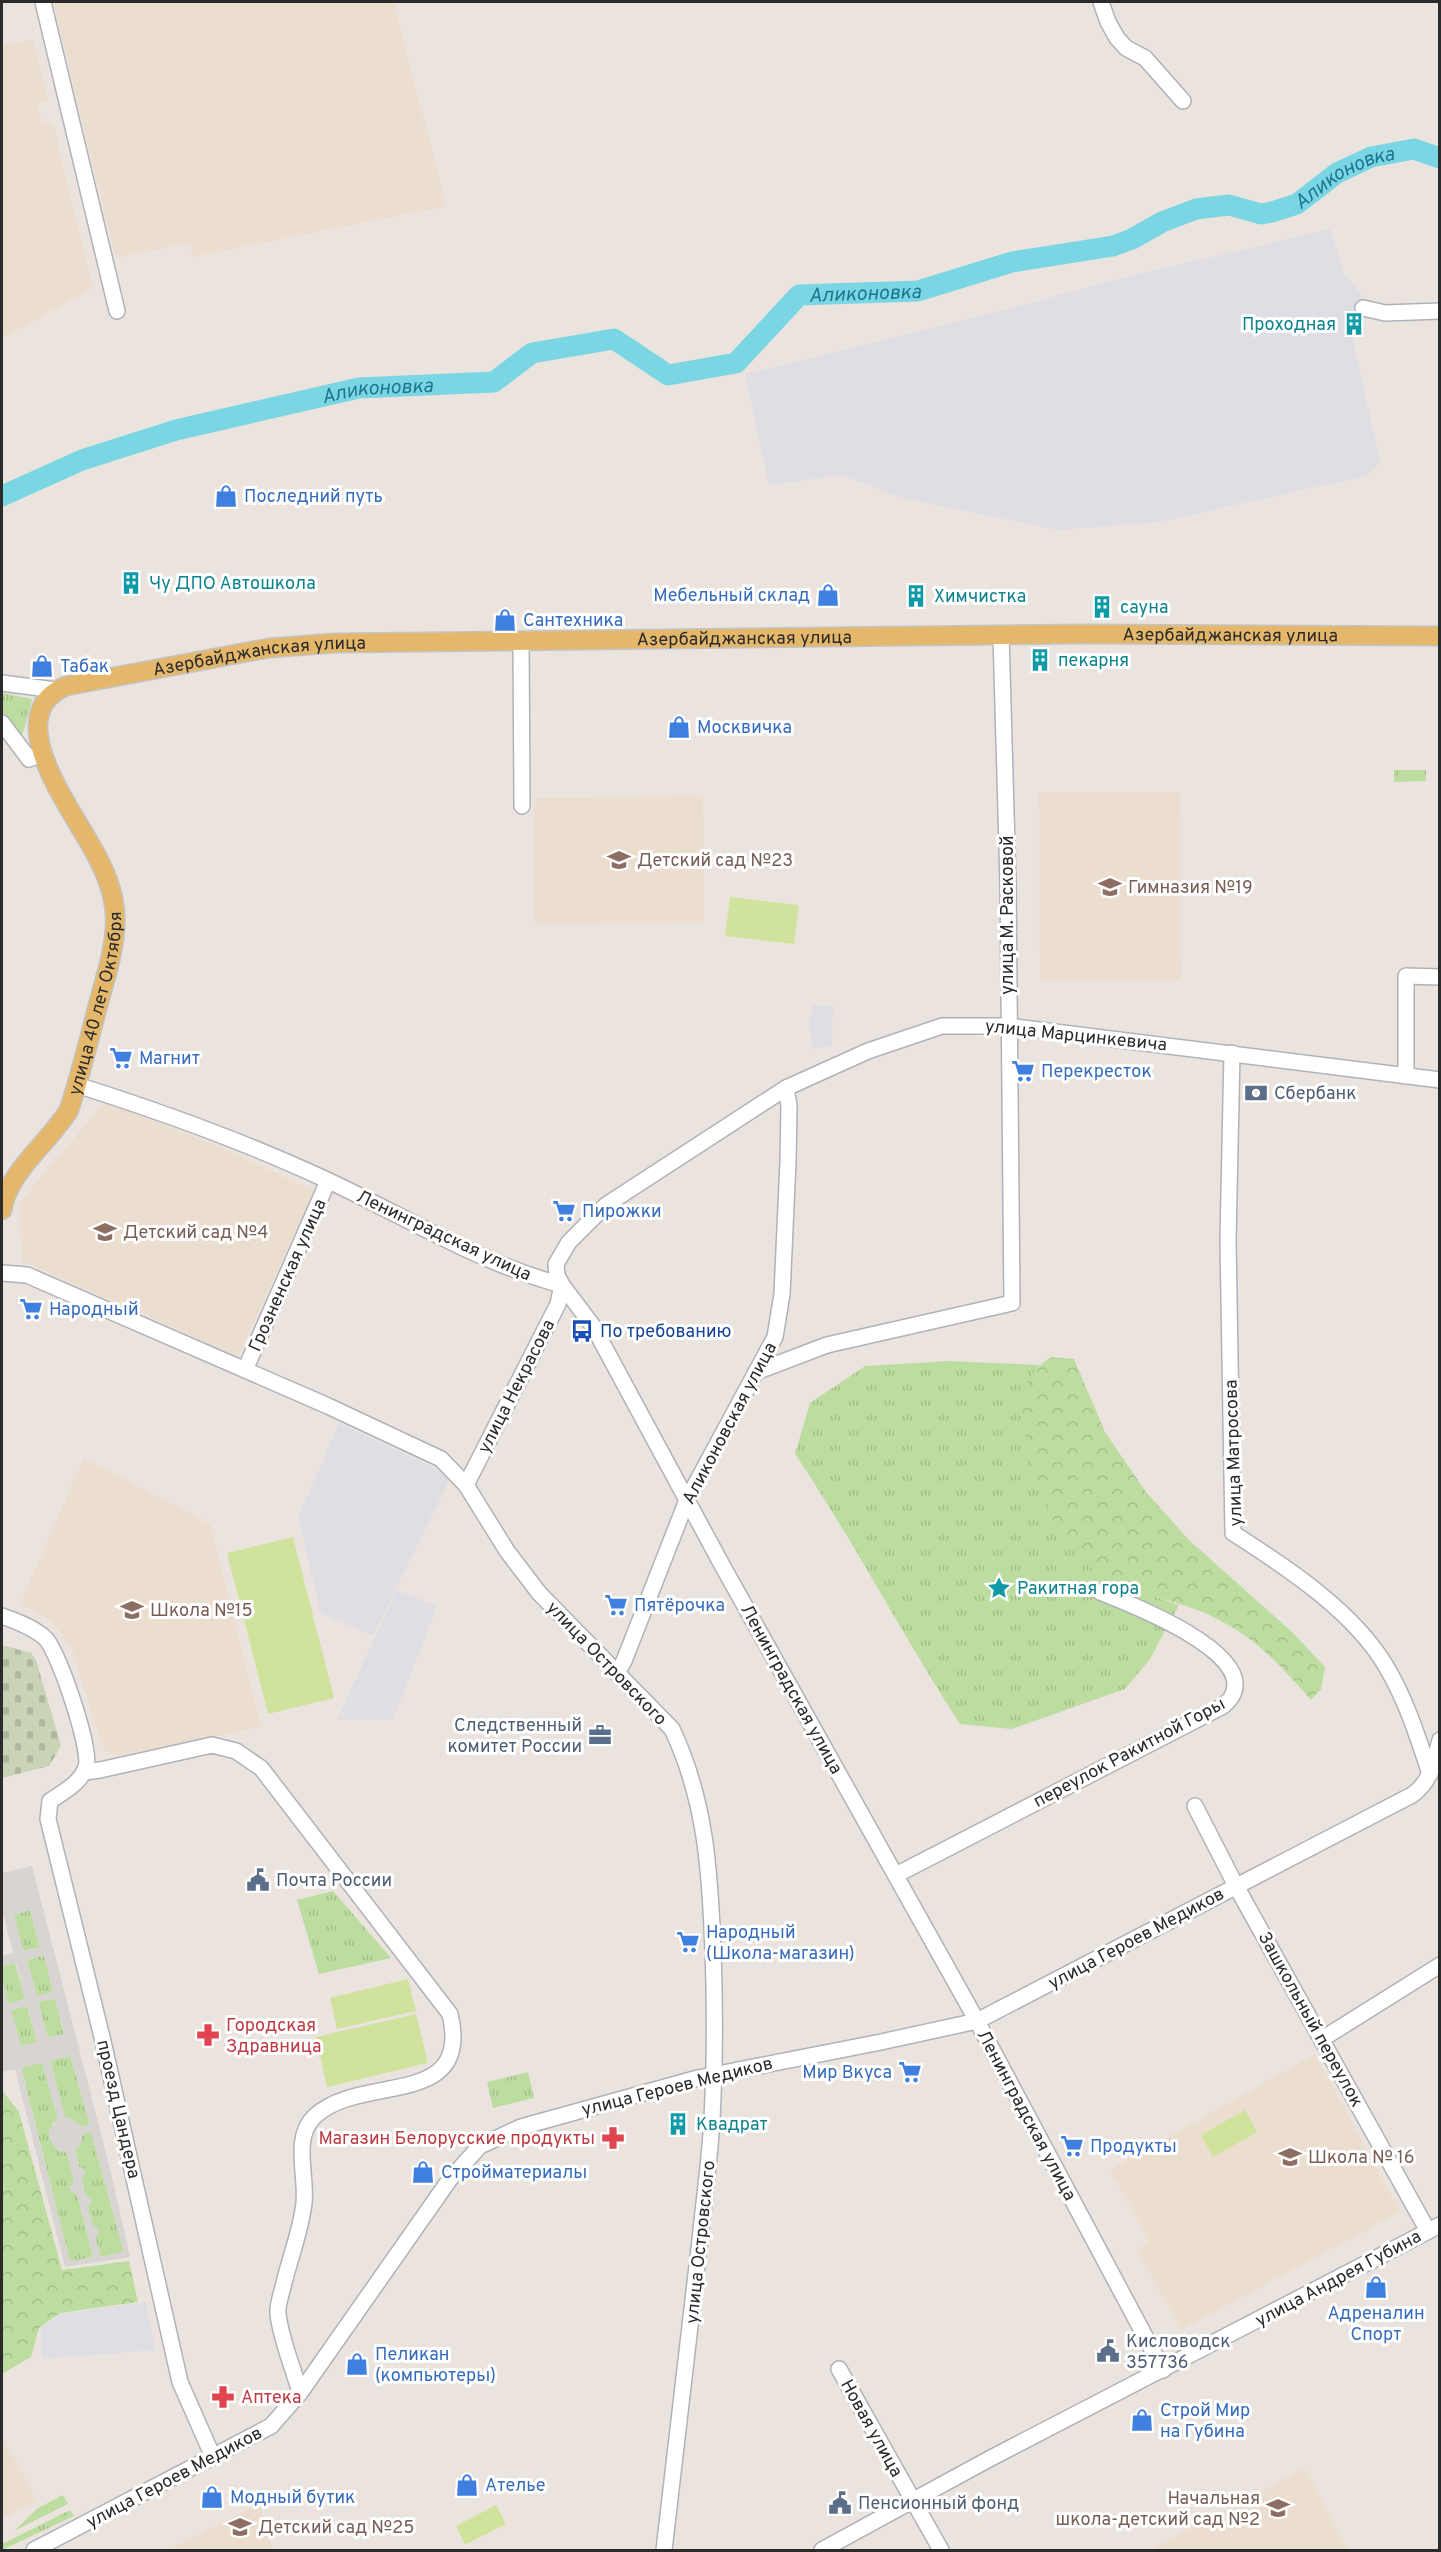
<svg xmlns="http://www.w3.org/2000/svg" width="1441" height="2552" font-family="Overpass,sans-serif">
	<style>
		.industrial { fill: #dfdee5 }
		.education { fill: #ebdecf }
		.grass { fill: url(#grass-tufts) }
		.forest { fill: url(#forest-crowns) }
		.cemetery { fill: url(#cemetery-stones) }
		.pitch { fill: #cfe39d }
		.plaza { fill: #d8d4d1; fill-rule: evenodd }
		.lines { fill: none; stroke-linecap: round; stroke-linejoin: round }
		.river { stroke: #7bd6e4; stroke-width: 21 }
		.minor-casing { stroke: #afb2ba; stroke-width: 18 }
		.major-casing { stroke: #c4c4c4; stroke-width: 21 }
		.minor { stroke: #fff; stroke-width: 15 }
		.major { stroke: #e4b76b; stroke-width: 18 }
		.labels { text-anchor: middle; stroke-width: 6; stroke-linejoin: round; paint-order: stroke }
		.culture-label { font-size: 18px; fill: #0d838f; stroke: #fff; text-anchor: start }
		.shop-label { font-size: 18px; fill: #366cbe; stroke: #fff; text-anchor: start }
		.street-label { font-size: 18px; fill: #2b2b2b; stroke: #fff }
		.education-label { font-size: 18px; fill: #785e54; stroke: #fff; text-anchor: start }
		.service-label { font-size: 18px; fill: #4e5e75; stroke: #fff; text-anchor: start }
		.transit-label { font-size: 18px; fill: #164399; stroke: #fff; text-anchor: start }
		.health-label { font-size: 18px; fill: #be3a42; stroke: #fff; text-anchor: start }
		.water-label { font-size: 20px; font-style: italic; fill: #1a7890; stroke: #fff }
	</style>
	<defs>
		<pattern id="grass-tufts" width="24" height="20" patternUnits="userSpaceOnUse" patternTransform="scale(1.5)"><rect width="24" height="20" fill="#bddda0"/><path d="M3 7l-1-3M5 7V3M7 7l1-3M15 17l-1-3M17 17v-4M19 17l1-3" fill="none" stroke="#a3be8a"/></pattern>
		<pattern id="forest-crowns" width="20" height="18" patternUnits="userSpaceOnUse" patternTransform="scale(1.5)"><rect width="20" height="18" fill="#bddda0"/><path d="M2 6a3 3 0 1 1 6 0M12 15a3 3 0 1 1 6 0" fill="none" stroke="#a3be8a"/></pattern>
		<pattern id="cemetery-stones" width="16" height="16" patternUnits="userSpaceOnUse" patternTransform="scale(1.5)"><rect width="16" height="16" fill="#c9d4b7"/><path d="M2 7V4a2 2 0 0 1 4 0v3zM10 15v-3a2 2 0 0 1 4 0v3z" fill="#adb69e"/></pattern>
	</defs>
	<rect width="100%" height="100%" fill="#ebe4de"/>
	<g class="industrial">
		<path d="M1330,229l13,43 24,30 -6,14 3,16 -12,3 28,128 -15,13 -205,46 -103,8 -155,-32 -59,-23 -74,10 -24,-111 220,-54 170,-45z"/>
		<path d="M813,1005l20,1 -1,40 -19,3 -4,-25z"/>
		<path d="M339,1423l112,53 -78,160 -52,-23 -23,-95z"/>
		<path d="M397,1590l40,16 -44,114h-56z"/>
		<path d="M146,2302l9,48 -113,9 -1,-32 19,-13z"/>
	</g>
	<g class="education">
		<path d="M53,2h341l52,204 -253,51 -3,-14 -74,15z"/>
		<path d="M33,40l15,61 -10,2 4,22 11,-2 40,165 -84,47 -7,1v-291z"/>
		<path d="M1039,792h141l1,189h-141z"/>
		<path d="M703,796l1,127 -169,1 -1,-126z"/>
		<path d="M105,1102l120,47 89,42 -76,165 -216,-95 -3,-58z"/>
		<path d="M84,1458l126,66 51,203 -147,29 -11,-8 -31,-99 -16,-22 -11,-10 -25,-13z"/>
		<path d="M1315,2054l85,158 -219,118 -44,-81 13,-7 -40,-72z"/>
		<path d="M2,2435l35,66 -35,18z"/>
		<path d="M1305,2468l43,82h-192l-2,-2z"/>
		<path d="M260,2503l13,47h-105z"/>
	</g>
	<g class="grass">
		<path d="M2,693l30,6c0,4 -8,31 -10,36h-5l-15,-22z"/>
		<path d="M1394,770h32v11l-32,1z"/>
		<path d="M948,1361l91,4 -14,23 71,183 43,20 40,14 -29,54 -25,30 -113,40 -52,-5c-58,-89 -106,-183 -165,-270l15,-51 55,-37z"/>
		<path d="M333,1891l58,67 -72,16 -22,-74z"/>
		<path d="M30,1910l10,37 -17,4 -10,-36z"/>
		<path d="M44,1955l9,37 -16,4 -10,-36z"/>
		<path d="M15,1963l10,36 -17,5 -6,-26v-12z"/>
		<path d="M55,1998l9,36 -16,4 -10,-36z"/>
		<path d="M27,2006l10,36 -17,4 -9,-36z"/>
		<path d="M70,2056l20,68 -10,3 -15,-9 -15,-58z"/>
		<path d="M42,2062l16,58 -6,4 15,29 26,104 -23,5 -49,-195z"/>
		<path d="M528,2072l6,26 -41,10 -6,-26z"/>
		<path d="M91,2132l33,120 -24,5 -12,-49 1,-11 -4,-3 -10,-45 4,-3 3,-11z"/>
		<path d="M63,2495l5,9 -54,27 24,-23z"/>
		<path d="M70,2510l4,6 -72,34v-6z"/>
	</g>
	<g class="forest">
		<path d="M1051,1357l23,2 31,73 41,60 43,48 103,92 33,35 -4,22 -10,11c-34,-38 -56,-64 -104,-86 -34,-15 -80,-22 -110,-42 -10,-7 -35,-34 -40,-44 -16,-29 -43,-108 -32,-140 4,-13 15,-24 26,-31z"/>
		<path d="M2,2090l17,22 43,158 67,-9 9,41 -78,11 -21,15 -8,29 -29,17z"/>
	</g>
	<path class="cemetery" d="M2,1645l29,8 5,7 25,86 -12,20 -47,12z"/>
	<g class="pitch">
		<path d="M730,897l69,8 -5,39 -69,-8z"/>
		<path d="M293,1537l41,161 -66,16 -41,-161z"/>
		<path d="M408,1979l8,32 -79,18 -7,-31z"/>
		<path d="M416,2014l12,49 -101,24 -11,-50z"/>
		<path d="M1245,2110l12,22 -44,25 -12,-22z"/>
		<path d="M496,2505l10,19 -41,21 -9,-19z"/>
	</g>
	<path class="plaza" d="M32,1866l77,299 21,92 -65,10 -50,-198 -13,3v-94l6,25 17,-4 -9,-36 -14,3v-10l11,-3 -9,-36h-2v-44zM30,1910l10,37 -16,4 -10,-36zM44,1956l9,35 -16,5 -10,-36zM55,1998l9,36 -16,4 -10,-36zM27,2006l10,36 -16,4 -10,-36zM70,2056l20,68 -9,3 -10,-9 -6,-1 -15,-56zM42,2063l16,57 -9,10v9l9,12 9,2 7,29 -5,5 1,5 8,3 15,62 -23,4 -49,-193zM91,2132l33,120 -23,5 -6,-20 4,-3 -1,-6 -5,-3 -5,-17 4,-9 -7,-5 -4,-16 4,-4 -1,-5 -6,-3 -3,-16 7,-8v-7z"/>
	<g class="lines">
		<path class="river" id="s1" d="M2,496l80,-36 94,-30 183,-42 135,-6 38,-29 82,-14 54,36 68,-12 63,-68 119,-4 94,-29 101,-16 19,-7 30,-17 34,-13 33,-4 32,9 11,-2 25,-8 40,-31 34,-16 43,-8 26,9"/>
		<g class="minor-casing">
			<g id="minor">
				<path d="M43,2l74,309"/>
				<path d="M1101,2l7,20 9,16 9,10 19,10 38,43"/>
				<path d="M1363,308l22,5 55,-2"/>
				<path d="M521,640l1,166"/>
				<path d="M2,683l53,7"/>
				<path d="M2,723l27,36 10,-4"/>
				<path d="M1232,1053l-4,187 5,293c53,34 122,79 154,135 20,34 31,70 43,106"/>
				<path d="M1406,1076v-100l34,1"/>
				<path d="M77,1085c85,27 171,58 252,96 77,36 150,82 233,104"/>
				<path d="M2,1273l25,2 301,131 113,53 25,26 41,66 32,42 133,136c34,72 38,143 41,221 2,56 2,112 -1,168 -2,41 -8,81 -12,122 -11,103 -25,207 -36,310"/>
				<path d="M245,1370l83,-189"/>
				<path d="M756,1372l71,-27 185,-42 -4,-420 -7,-248"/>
				<path d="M466,1485l92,-181 4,-19"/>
				<path d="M2,1616c14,5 33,12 44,23 13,14 46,111 40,128 -5,16 -23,25 -36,34l-2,18 54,218 78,345 33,75"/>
				<path d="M617,1673l7,-12 63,-161 88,-163 7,-43 6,-132 1,-57 -3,-17"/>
				<path d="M84,1772l16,-2 112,-25 24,6 25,17 189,246c23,96 -89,59 -135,102 -23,21 -8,59 -11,87 -3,28 -15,57 -21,84 -2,8 -6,19 -5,27 3,26 15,53 22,79"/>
				<path d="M1195,1806l41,80 192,345"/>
				<path d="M896,1875l327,-169c3,-3 8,-7 9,-10 24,-44 -104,-93 -132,-104"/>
				<path d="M1322,2039l118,-74"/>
				<path d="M839,2369l102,181"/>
				<path d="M1163,2370l-186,-349 -255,-456 -129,-239 -31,-41 -5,-10 -1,-11 13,-22 37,-37 180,-117 82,-37 74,-25h66l432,54"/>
				<path d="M34,2550l237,-124 29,-33 150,-214 30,-33 41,-19 177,-49 183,-36 96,-21 435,-226c19,-13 22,-33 28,-55"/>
				<path d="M822,2550l169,-92 449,-233"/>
			</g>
		</g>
		<g class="major-casing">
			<g id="major">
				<path id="s2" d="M2,1210c7,-40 46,-66 67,-100 11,-34 20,-70 29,-105 8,-29 19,-62 17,-93 -2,-23 -13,-48 -25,-68 -22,-40 -90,-130 -24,-158l203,-38 66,-5 747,-9 358,2"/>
			</g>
		</g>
		<use href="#minor" class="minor"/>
		<use href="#major" class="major"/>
	</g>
	<defs>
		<g id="building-bare" transform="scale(1.8)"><path d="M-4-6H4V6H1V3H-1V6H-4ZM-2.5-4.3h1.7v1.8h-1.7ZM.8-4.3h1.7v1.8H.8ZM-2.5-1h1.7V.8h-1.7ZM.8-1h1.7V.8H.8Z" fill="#0f9aa8" stroke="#fff" stroke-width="2.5" paint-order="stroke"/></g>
		<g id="shop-bare" transform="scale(1.8)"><path d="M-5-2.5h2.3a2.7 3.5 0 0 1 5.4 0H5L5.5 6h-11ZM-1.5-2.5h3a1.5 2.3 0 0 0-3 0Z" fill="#3f7fe0" stroke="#fff" stroke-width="2.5" paint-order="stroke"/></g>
		<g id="school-bare" transform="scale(1.8)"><path d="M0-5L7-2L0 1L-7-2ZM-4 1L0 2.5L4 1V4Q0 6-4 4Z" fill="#8d6e63" stroke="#fff" stroke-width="2.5" paint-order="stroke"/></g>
		<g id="supermarket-bare" transform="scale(1.8)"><path d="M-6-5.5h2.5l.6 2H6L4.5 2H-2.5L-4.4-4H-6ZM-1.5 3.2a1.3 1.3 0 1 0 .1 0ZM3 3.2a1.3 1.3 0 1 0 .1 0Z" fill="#3f7fe0" stroke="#fff" stroke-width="2.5" paint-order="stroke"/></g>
		<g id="bank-bare" transform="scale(1.8)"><path d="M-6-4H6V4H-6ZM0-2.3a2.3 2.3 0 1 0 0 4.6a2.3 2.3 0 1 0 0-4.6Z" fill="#5c6f8a" stroke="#fff" stroke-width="2.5" paint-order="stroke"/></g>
		<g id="bus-bare" transform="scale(1.8)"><path d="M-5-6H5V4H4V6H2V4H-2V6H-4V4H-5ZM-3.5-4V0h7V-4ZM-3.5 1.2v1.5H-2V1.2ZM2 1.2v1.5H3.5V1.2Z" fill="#1a4fb4" stroke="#fff" stroke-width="2.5" paint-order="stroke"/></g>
		<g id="sight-bare" transform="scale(1.8)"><path d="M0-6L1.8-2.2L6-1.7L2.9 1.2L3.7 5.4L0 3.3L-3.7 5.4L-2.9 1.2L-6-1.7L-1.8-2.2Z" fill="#0f9aa8" stroke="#fff" stroke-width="2.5" paint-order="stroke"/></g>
		<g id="office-bare" transform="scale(1.8)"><path d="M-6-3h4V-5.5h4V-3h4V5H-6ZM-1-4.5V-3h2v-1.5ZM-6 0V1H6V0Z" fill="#5c6f8a" stroke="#fff" stroke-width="2.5" paint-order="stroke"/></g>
		<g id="civic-bare" transform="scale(1.8)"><path d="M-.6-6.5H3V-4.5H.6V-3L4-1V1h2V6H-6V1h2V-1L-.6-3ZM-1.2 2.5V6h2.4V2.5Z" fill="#5c6f8a" stroke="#fff" stroke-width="2.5" paint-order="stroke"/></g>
		<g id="pharmacy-bare" transform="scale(1.8)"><path d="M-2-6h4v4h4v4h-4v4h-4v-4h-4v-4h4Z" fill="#e0444e" stroke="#fff" stroke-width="2.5" paint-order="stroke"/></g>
	</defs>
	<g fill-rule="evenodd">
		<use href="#building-bare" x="1354" y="324"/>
		<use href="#shop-bare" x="226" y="496"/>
		<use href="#building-bare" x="131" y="583"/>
		<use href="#shop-bare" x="828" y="595"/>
		<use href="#building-bare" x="916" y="596"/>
		<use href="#building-bare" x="1102" y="607"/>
		<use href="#shop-bare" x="505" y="620"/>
		<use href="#building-bare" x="1040" y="660"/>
		<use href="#shop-bare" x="42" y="666"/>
		<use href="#shop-bare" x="679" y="727"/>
		<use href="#school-bare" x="619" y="860"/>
		<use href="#school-bare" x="1110" y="887"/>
		<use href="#supermarket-bare" x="121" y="1058"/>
		<use href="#supermarket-bare" x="1023" y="1071"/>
		<use href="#bank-bare" x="1256" y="1093"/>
		<use href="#supermarket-bare" x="564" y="1211"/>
		<use href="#school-bare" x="105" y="1232"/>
		<use href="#supermarket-bare" x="31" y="1309"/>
		<use href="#bus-bare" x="582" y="1331"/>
		<use href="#sight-bare" x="999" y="1588"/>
		<use href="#supermarket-bare" x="616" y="1605"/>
		<use href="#school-bare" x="132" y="1610"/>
		<use href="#office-bare" x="600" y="1735"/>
		<use href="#civic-bare" x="258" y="1880"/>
		<use href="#supermarket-bare" x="688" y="1942"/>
		<use href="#pharmacy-bare" x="208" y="2035"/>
		<use href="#supermarket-bare" x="910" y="2072"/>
		<use href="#building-bare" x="678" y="2124"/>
		<use href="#pharmacy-bare" x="613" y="2138"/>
		<use href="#supermarket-bare" x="1072" y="2146"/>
		<use href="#school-bare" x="1290" y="2157"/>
		<use href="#shop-bare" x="423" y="2172"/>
		<use href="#shop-bare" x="1376" y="2287"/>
		<use href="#civic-bare" x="1108" y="2351"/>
		<use href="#shop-bare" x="357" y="2364"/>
		<use href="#pharmacy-bare" x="223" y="2397"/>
		<use href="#shop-bare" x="1142" y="2420"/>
		<use href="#shop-bare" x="467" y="2485"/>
		<use href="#shop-bare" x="212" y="2497"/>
		<use href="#civic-bare" x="840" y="2503"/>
		<use href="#school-bare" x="1278" y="2508"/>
		<use href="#school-bare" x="240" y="2527"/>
	</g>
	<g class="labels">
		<g class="culture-label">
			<text x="1336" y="330" text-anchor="end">Проходная</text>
			<text x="149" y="589">Чу ДПО Автошкола</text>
			<text x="934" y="602">Химчистка</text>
			<text x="1120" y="613">сауна</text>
			<text x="1058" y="666">пекарня</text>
			<text x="1017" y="1594">Ракитная гора</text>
			<text x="696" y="2130">Квадрат</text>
		</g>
		<g class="shop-label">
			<text x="244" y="502">Последний путь</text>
			<text x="810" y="601" text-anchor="end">Мебельный склад</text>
			<text x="523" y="626">Сантехника</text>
			<text x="60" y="672">Табак</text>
			<text x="697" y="733">Москвичка</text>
			<text x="139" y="1064">Магнит</text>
			<text x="1041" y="1077">Перекресток</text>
			<text x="582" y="1217">Пирожки</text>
			<text x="49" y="1315">Народный</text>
			<text x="634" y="1611">Пятёрочка</text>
			<text x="706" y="1938">Народный<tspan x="706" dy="21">(Школа-магазин)</tspan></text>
			<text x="892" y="2078" text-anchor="end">Мир Вкуса</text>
			<text x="1090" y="2152">Продукты</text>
			<text x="441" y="2178">Стройматериалы</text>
			<text x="1376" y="2319" text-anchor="middle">Адреналин<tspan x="1376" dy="21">Спорт</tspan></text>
			<text x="375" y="2360">Пеликан<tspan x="375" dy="21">(компьютеры)</tspan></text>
			<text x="1160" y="2416">Строй Мир<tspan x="1160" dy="21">на Губина</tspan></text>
			<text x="485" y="2491">Ателье</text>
			<text x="230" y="2503">Модный бутик</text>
		</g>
		<g class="street-label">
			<text dy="6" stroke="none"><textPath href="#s2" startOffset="1749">Азербайджанская улица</textPath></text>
			<text dy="6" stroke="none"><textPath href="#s2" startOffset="1263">Азербайджанская улица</textPath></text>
			<text dy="6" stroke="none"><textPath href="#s2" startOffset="777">Азербайджанская улица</textPath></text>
			<text transform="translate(1007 915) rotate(-90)" y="6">улица М. Расковой</text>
			<text dy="6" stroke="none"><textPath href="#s2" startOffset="232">улица 40 лет Октября</textPath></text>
			<text transform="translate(1076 1035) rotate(6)" y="6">улица Марцинкевича</text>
			<text transform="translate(444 1235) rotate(25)" y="6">Ленинградская улица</text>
			<text transform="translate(287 1275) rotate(-66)" y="6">Грозненская улица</text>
			<text transform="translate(516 1386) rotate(-63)" y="6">улица Некрасова</text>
			<text transform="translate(729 1423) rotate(-62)" y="6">Аликоновская улица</text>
			<text transform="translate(1233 1453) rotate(-92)" y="6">улица Матросова</text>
			<text transform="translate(607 1663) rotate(46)" y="6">улица Островского</text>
			<text transform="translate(792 1689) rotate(61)" y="6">Ленинградская улица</text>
			<text transform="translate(1129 1752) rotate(-28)" y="6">переулок Ракитной Горы</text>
			<text transform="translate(1136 1938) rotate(-28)" y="6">улица Героев Медиков</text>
			<text transform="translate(1311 2019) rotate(61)" y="6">Зашкольный переулок</text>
			<text transform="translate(677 2086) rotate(-14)" y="6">улица Героев Медиков</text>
			<text transform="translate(119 2109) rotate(77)" y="6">проезд Цандера</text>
			<text transform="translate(1027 2115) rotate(62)" y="6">Ленинградская улица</text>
			<text transform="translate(700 2242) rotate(-84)" y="6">улица Островского</text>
			<text transform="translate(1338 2278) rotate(-28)" y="6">улица Андрея Губина</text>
			<text transform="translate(872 2428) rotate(61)" y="6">Новая улица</text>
			<text transform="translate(174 2477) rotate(-28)" y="6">улица Героев Медиков</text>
		</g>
		<g class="education-label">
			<text x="637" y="866">Детский сад №23</text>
			<text x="1128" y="893">Гимназия №19</text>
			<text x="123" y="1238">Детский сад №4</text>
			<text x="150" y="1616">Школа №15</text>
			<text x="1308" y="2163">Школа № 16</text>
			<text x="1260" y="2504" text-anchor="end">Начальная<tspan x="1260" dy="21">школа-детский сад №2</tspan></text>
			<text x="258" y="2533">Детский сад №25</text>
		</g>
		<g class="service-label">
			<text x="1274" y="1099">Сбербанк</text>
			<text x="582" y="1731" text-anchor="end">Следственный<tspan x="582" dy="21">комитет России</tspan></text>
			<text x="276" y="1886">Почта России</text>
			<text x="1126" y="2347">Кисловодск<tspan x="1126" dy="21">357736</tspan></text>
			<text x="858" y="2509">Пенсионный фонд</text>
		</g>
		<g class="transit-label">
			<text x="600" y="1337">По требованию</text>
		</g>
		<g class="health-label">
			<text x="226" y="2031">Городская<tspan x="226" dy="21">Здравница</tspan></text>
			<text x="595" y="2144" text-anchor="end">Магазин Белорусские продукты</text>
			<text x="241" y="2403">Аптека</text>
		</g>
		<g class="water-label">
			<text dy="7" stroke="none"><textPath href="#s1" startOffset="1437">Аликоновка</textPath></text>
			<text dy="7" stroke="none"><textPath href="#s1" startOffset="933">Аликоновка</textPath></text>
			<text dy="7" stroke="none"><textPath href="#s1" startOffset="392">Аликоновка</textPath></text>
		</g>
	</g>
	<rect width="1441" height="2552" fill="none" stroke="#2b2b2b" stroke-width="6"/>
</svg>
